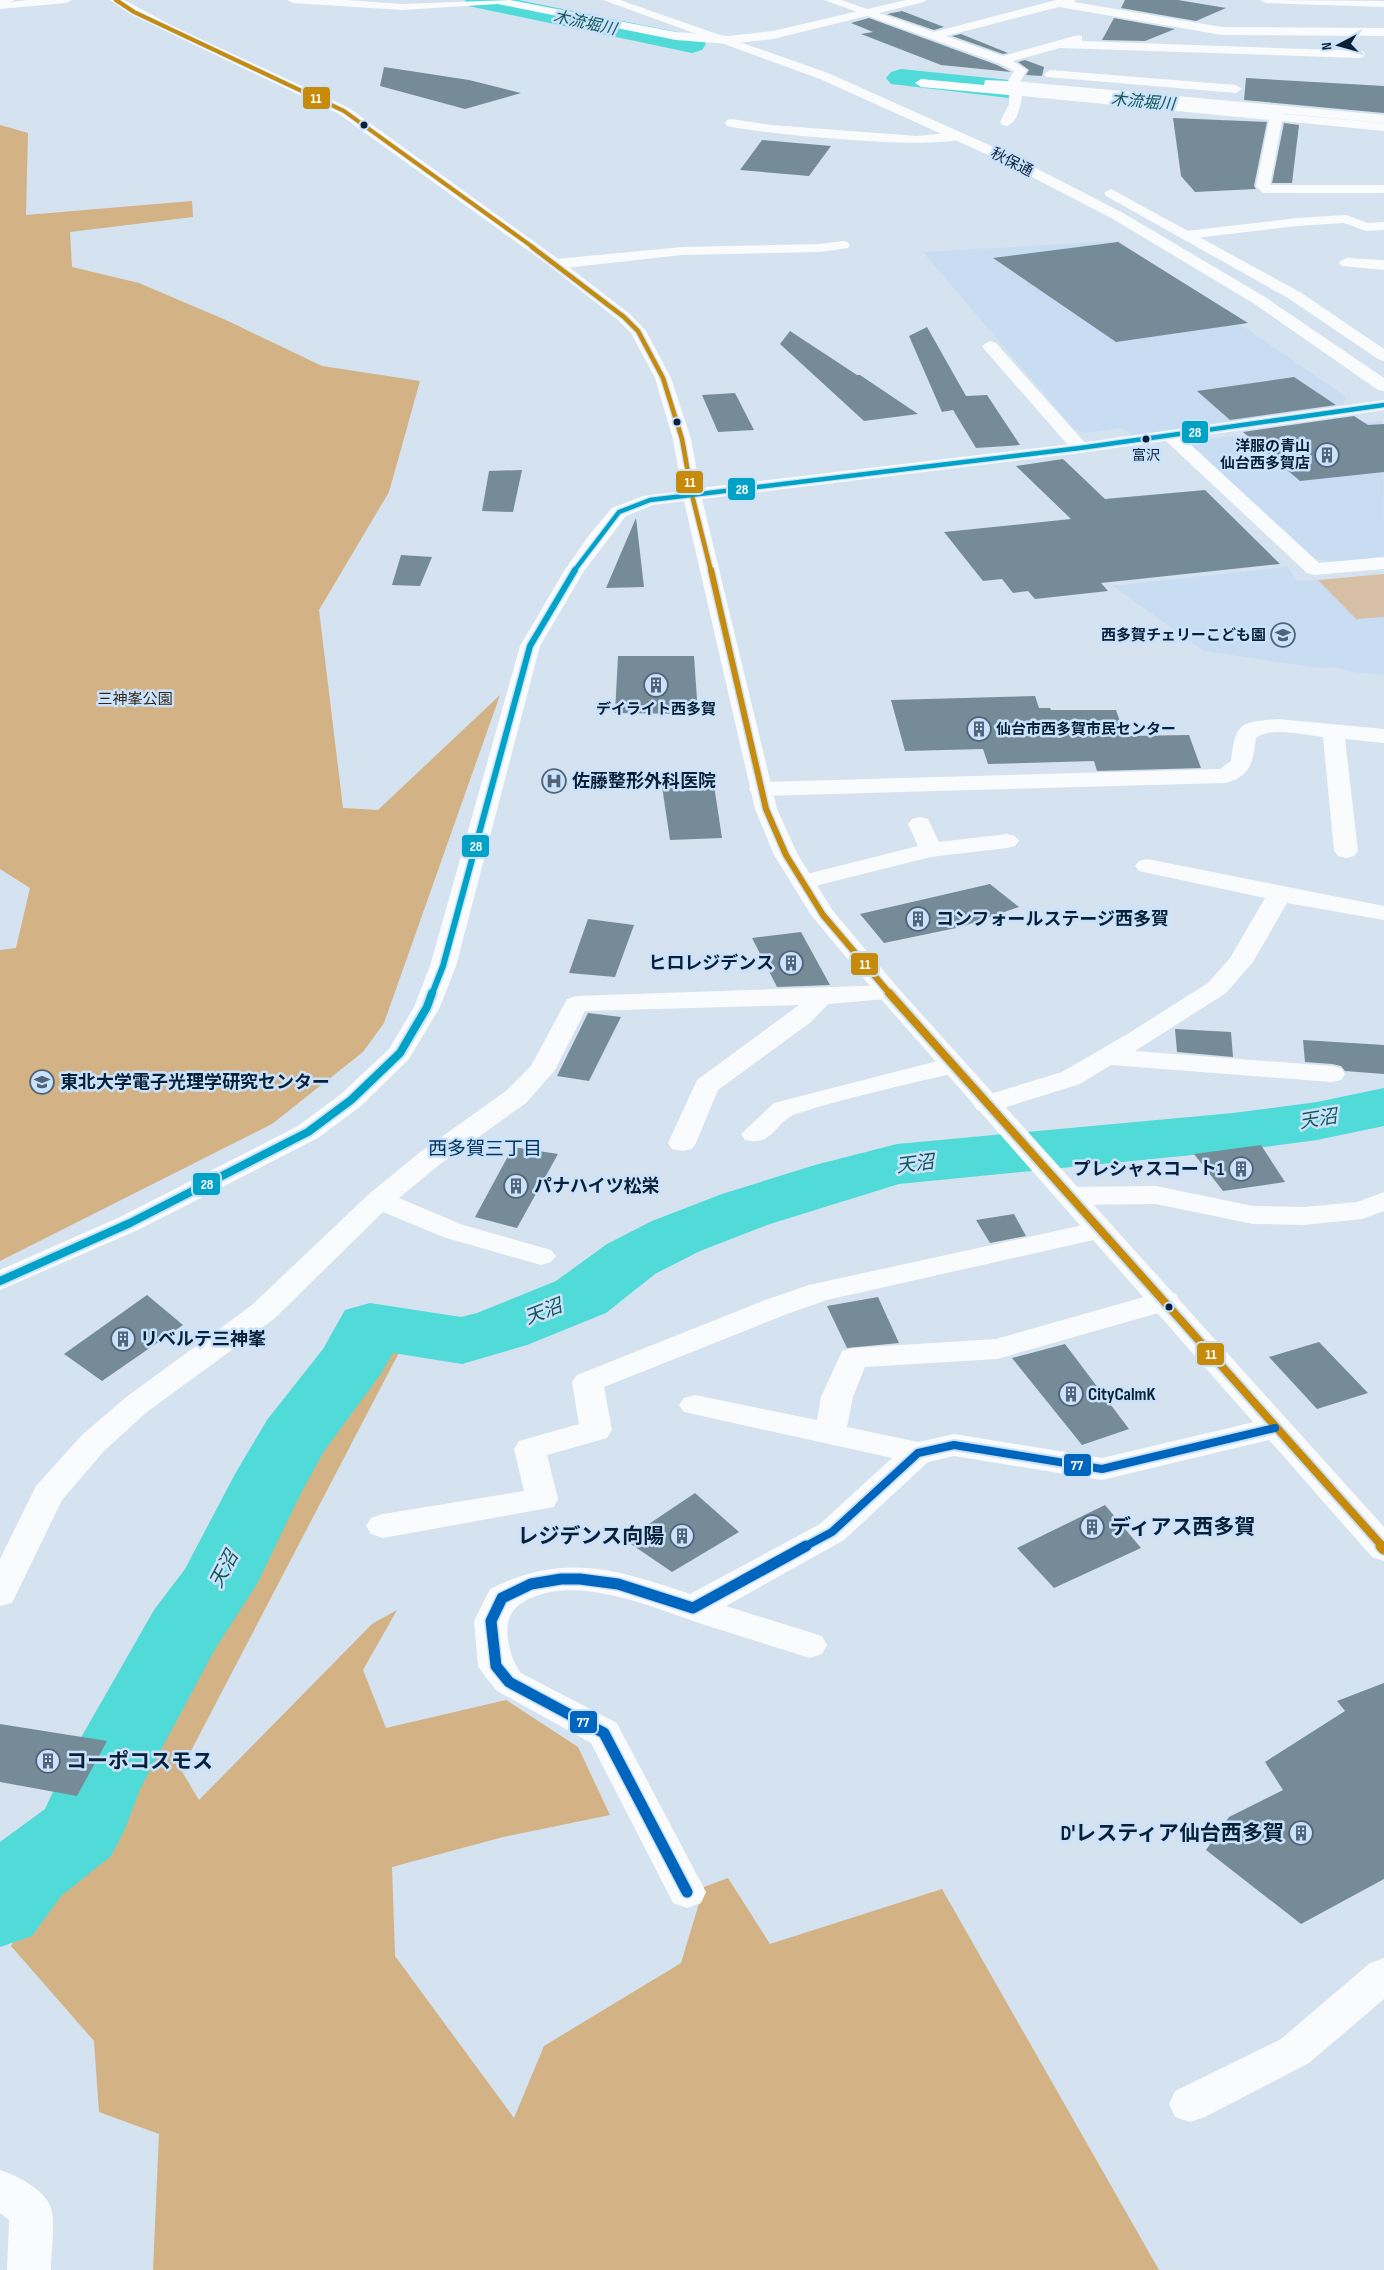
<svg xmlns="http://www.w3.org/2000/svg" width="1384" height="2270" font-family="'Sofia Sans Condensed','Noto Sans JP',sans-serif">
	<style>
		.built { fill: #c8dcf2 }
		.green { fill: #d6bfa5 }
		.forest { fill: #d3b285 }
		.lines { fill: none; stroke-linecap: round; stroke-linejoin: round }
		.river { fill: #50dad8; fill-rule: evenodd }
		.building { fill: #758c98 }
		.street { fill: #f9fbfd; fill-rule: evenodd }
		.secondary { fill: #f9fbfd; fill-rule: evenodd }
		.highway { fill: #f9fbfd; fill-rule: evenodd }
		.bus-1-far4-casing { stroke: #cae2fb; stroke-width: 5.5 }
		.bus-1-far3-casing { stroke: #cae2fb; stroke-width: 7 }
		.bus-1-far2-casing { stroke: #cae2fb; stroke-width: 9 }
		.bus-1-far1-casing { stroke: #cae2fb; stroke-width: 12 }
		.bus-1-casing { stroke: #cae2fb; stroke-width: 14 }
		.bus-2-far2-casing { stroke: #cae2fb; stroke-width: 7 }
		.bus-2-far1-casing { stroke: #cae2fb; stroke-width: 9 }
		.bus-2-casing { stroke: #cae2fb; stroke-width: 12 }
		.bus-3-far1-casing { stroke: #cae2fb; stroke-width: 12 }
		.bus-3-casing { stroke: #cae2fb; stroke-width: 14 }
		.bus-1-far4 { stroke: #c78b0b; stroke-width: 4 }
		.bus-1-far3 { stroke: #c78b0b; stroke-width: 4.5 }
		.bus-1-far2 { stroke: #c78b0b; stroke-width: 6 }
		.bus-1-far1 { stroke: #c78b0b; stroke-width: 8 }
		.bus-1 { stroke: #c78b0b; stroke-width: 11 }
		.bus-2-far2 { stroke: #00a2c6; stroke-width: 4.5 }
		.bus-2-far1 { stroke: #00a2c6; stroke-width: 6 }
		.bus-2 { stroke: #00a2c6; stroke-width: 8 }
		.bus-3-far1 { stroke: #0065bd; stroke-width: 8 }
		.bus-3 { stroke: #0065bd; stroke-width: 11 }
		.bus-dot { fill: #082138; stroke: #cae2fb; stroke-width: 2 }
		.labels { text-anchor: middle; stroke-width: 5; stroke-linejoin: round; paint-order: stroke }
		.far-bus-label { font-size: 14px; fill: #082138; stroke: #cae2fb }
		.far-street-label { font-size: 15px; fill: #082138; stroke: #cae2fb }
		.far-poi-label { font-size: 15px; font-weight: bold; fill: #082138; stroke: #cae2fb; text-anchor: end }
		.far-park-label { font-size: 15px; fill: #342617; stroke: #cae2fb }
		.far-water-label { font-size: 16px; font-style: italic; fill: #115753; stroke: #cae2fb }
		.poi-label { font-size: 18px; font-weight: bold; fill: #082138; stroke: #cae2fb; text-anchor: start }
		.water-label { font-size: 19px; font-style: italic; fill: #115753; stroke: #cae2fb }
		.neighbourhood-label { font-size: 19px; fill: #01335a; stroke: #cae2fb }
		.near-poi-label { font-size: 21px; font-weight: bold; fill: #082138; stroke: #cae2fb; text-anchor: start }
		.line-badge { stroke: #cae2fb; stroke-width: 2 }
		.badge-label { font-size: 14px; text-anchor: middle; font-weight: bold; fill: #fff }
	</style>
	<rect width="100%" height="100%" fill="#d5e2f0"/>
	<g class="built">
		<path d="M1119,241l227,156 -3,7 -210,32 -11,-8 -38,5 -11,-5 -150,-176z"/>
		<path d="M1383,421l1,137 -50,4 -22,-4 -119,-111 4,-7z"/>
		<path d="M1288,567l9,14 21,-1 38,39 28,-2v58l-31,-3 -18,-5 -16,1 -115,-17 -91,-65z"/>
	</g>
	<path class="green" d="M1384,574v43l-28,2 -38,-39z"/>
	<g class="forest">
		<path d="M0,125l28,8 -2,82 166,-14 1,16 -123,15 2,35 67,16 89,38 94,45 98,15 -31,111 -70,118 24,198 35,2 122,-115 -116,328 -21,29 -91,72 -272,137v-311l16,-2 14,-60 -30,-19z"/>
		<path d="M375,1336l29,7 -223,427 18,30 173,-176 25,-14 -34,60 23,58 120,-28 72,47 32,68 -107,22 -111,30 3,89 119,162 30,-72 137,-83 23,-76 24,-9 42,66 172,-55 217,381h-1006l6,-136 -60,-22 -5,-71 -83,-95z"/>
	</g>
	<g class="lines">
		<g class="river">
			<path d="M465,0h53l174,35 10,3 4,6 -4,6 -10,3 -214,-45 -10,-2z"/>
			<path d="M901,69l108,11 11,3 4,6 -4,6 -11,3 -118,-14 -5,-6 5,-6z"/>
			<path d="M1384,1088v38l-67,14 -84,11 -334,33 -129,40 -70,27 -45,23 -49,39 -79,32 -65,19 -69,-11 -13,22 -56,76 -23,42 -44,91 -42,65 -74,138 -17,44 -13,25 -50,40 -29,40 -32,11v-105l45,-33 22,-47 87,-152 31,-41 50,-95 32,-54 56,-71 22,-39 25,-7 91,14 16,-4 79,-32 51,-37 45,-23 70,-27 93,-29 82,-21 336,-31 84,-11z"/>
		</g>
	</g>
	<g class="building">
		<path d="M1125,0h53l48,8 -30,13 -75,-13z"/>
		<path d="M902,11l42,16 -10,3 -47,-16z"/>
		<path d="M869,18l128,47 14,7 -70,-7 -80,-31 12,-2 -22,-9z"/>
		<path d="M1114,18l61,11 -30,12 -43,-1z"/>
		<path d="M961,34l47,19 -5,1 -51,-18z"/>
		<path d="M1025,60l19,7 -2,9 -16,-1 3,-5 -11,-8z"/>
		<path d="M384,67l85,13 52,13 -56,16 -85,-23z"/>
		<path d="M1246,78l138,8v27l-140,-13z"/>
		<path d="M1173,118l94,4 -13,64 2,3 -61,3 -14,-16z"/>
		<path d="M1284,123l15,2 -7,58h-20z"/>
		<path d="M762,140l69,6 -22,30 -69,-6z"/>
		<path d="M1118,242l130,81 -132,19 -123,-84z"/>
		<path d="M927,327l39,69 21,-1 33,50 -44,3 -23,-38 -11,2 -33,-76z"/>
		<path d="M790,331l67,44h3l58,39 -54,7 -84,-77z"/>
		<path d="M1294,377l42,28 -106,15 -33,-29z"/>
		<path d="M735,393l19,37 -36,2 -16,-37z"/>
		<path d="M1354,416l14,9 16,-1v48l-84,9 -57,-49z"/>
		<path d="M1063,459l42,40 100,-9 75,74 -179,19 7,8 -73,8 -7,-8 -15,2 -11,-14 -19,2 -39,-49 127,-13 -55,-53z"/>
		<path d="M522,470l-9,42 -31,-1 7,-40z"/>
		<path d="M636,518l8,69 -38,1z"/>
		<path d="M401,555l31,2 -12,29 -28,-1z"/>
		<path d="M618,656h76l4,58 -83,-1z"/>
		<path d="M1035,696l4,12h11l1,2h65l9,26 64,-1 12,33 -104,3 -3,-10 -106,3 -5,-15 -78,2 -14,-51z"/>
		<path d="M712,772l10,66 -52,2 -10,-67z"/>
		<path d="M990,884l29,23 -58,20 -77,16 -24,-29z"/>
		<path d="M588,919l46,6 -19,52 -46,-4z"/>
		<path d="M801,932l29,53 -53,2 -25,-49z"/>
		<path d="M588,1013l33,4 -32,64 -32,-5z"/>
		<path d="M1175,1029l56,3 2,25 -56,-5z"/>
		<path d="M1303,1040l81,5v29l-39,-3 -4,-5 -9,-2 -27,-2z"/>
		<path d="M1261,1145l24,37 -62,9 -29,-37z"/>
		<path d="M513,1147l45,7 -41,74 -42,-11z"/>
		<path d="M1014,1214l12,22 -36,7 -14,-23z"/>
		<path d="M147,1295l36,30 -81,56 -38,-27z"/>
		<path d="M878,1297l21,46 -52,5 -20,-42z"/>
		<path d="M1319,1342l49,51 -51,16 -48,-52z"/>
		<path d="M1065,1344l64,85 -47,16 -70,-87z"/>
		<path d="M695,1493l44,39 -67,40 -47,-32z"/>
		<path d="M1105,1505l36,43 -87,40 -37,-40z"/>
		<path d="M1384,1683v196l-83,45 -95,-74 23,-33 54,-27 -18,-28 80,-51 -8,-10z"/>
		<path d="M0,1724l107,17 -30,55 -77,-14z"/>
	</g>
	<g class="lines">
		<g class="street">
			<path d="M28,0h44l-6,3 -66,6v-6z"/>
			<path d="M287,0h59l56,4 108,-4 166,32 52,4 6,4 -6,4 -52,-4 -178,-36 -96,6 -109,-7z"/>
			<path d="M824,0h17l93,32 122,-32h20l-2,2 148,25 162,1v8l-162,-1 -163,-28 -113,29 57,20 75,-21 4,1v5l281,10 2,3 -2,3 -4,1 -299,-10 -47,13 14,9 -8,14 9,-1 2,3 -2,3 243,23 2,-5h10l1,7 100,9v8l-102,-10 -12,64h114v8h-121l-7,-7 13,-66 -247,-24c-1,10 -5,27 -15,30l-5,-1 -2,-3 9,-18v-9l-88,-8 -6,-4 6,-4 63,6 1,-5 23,1 6,-10 -16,-8z"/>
			<path d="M1050,70l186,15 6,4 -6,4 -190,-16 -2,-3z"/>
			<path d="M732,119l39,6 146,11 42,-4 7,4c-14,17 -211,-3 -239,-10l-2,-3 2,-3z"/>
			<path d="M1346,215l22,8 16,-1v8l-18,1 -22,-8 -47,3 -110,13 -7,-4 7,-4 110,-13z"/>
			<path d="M843,241l5,1 2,3 -2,3 -28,4 -138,3 -126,14 -8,-5 8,-5 126,-12 138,-3z"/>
			<path d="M1347,258l37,2v10l-42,-4 -3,-3 3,-3z"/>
			<path d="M990,341l6,2 90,101 3,4 -3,4h-12l-90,-103 -2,-3z"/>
			<path d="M1171,431l6,1 142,131 65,-6v12l-70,6 -7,-2 -142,-133 -3,-4 3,-4z"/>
			<path d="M1278,719l106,10v14l-39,-4 13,112 -4,5 -8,2 -8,-2 -4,-5 -11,-114c-19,-2 -51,-11 -67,1 -3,22 -4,38 -30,45l-466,13 -8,-2 -3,-5 3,-5 8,-2 460,-13 11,-8c5,-40 9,-38 47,-42z"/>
			<path d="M920,817l8,2 11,23 68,-8 8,2 4,5 -4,5 -8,2 -76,9 -128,32 -8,-2 -4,-5 4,-5 123,-31 -10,-22 4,-5z"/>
			<path d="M1147,859l237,47v14l-97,-17 -34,59 -27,31 -91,58 197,15 9,2 4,6 -4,6 -9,2 -221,-17 -31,19 -83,26 -10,2 -10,-2 -4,-6 4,-6 85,-26 67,-39 79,-50 22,-25 35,-60 -126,-27 -4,-5 4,-5z"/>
			<path d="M889,985l9,3 4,5 -4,5 -70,6 -17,18 -93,68 -22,53 -4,6 -10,2 -10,-2 -4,-6 29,-63 102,-75 -214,6 -30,59 -29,33 -87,62 -40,33 64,27 88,25 5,6 -5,6 -10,3 -98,-28 -60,-25 -109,107 -127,93 -43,39 -42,49 -50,103 -12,3v-47l36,-73 46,-51 43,-37 127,-93 117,-111 50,-41 87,-62 25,-25 36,-67 9,-3z"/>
			<path d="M953,1057l9,2 4,6 -4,6c-55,14 -112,25 -166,43 -21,7 -22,33 -51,26l-4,-6 33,-31z"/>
			<path d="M1156,1186l97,20 51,1 53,-5 27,-10v19l-22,8 -58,6 -51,-1 -97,-20 -85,1 -10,-3 -4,-6 4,-6 10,-3z"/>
			<path d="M1101,1221l10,3 4,6 -4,6 -284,64 -40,14 -183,73 8,43 -5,8 -60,17 11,44 -4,8 -171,31 -12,-4 -5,-8 5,-8 12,-4 141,-23 -10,-42 5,-8 60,-17 -7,-42 5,-7 188,-75 44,-15z"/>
			<path d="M1165,1291l11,3 4,7 -4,7 -179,51 -132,8 -12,30 -6,30 71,15 36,-8 148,24 173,-41 11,3 5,8 -5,8 -184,44 -148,-24 -26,6 -84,78 -118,66 96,30 5,9 -5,9 -12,4c-35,-11 -70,-22 -105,-33 -50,-16 -124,-51 -176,-26 -10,5 -16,9 -20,20 -5,17 2,41 12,54l96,50 5,10 84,159 -5,11 -14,5 -14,-5 -82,-160 -94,-52 -13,-16 -6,-9 -4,-45 16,-32c74,-37 126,-20 200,5l130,-70 72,-66 -208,-46 -5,-7 5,-7 11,-3 122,25 4,-23 21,-46 11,-3 143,-9z"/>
			<path d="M1384,1958v41l-75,64 -104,54 -15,5 -15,-5 -6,-13 6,-13 106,-52 89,-76z"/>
			<path d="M0,2170c18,6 49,21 52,42 3,18 -1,40 -1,58h-44l2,-50 -9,-7z"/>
		</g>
		<g class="secondary">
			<path d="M0,0h15l-15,7z"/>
			<path d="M110,0h14l49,26 176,82 212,153 69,53 16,17 25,47 20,61 9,49 380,-45 304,-43v10l-304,43 -378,46 75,310 21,46 35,56 65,77 486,539v34l-12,-4 -492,-559 -69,-83 -37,-60 -19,-46 -71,-308 -31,4 -27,11 -42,55 -44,75 -84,320 -16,41 -31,52 -48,47 -43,32 -178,91 -140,61v-20l120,-53 178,-91 43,-32 48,-45 25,-42 16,-41 90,-320 44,-75 26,-37 22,-26 31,-12 39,-5 -9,-52 -18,-61 -24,-45 -13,-13 -67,-53 -212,-153 -209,-100z"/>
			<path d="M906,0h20l-2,2 -151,37 -45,5 -6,-4 6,-4 45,-5z"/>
			<path d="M1260,0l124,1v6l-118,-4z"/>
			<path d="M1012,81l372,34v8l-376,-35 -2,-3 2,-3z"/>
		</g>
		<g class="highway">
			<path d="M603,0h17l208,73 179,80 116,60 142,84 119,81v13l-6,-1 -125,-87 -140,-84 -116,-60 -177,-80z"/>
			<path d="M1111,189l189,103 84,57v12l-6,-2 -90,-61 -182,-102 -2,-3z"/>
		</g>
		<g class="bus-1-far4-casing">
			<path id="bus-1-far4" d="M116,0l18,12 210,99 190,137"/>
		</g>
		<g class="bus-1-far3-casing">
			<path id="bus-1-far3" d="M532,247l92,70 14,14 25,47 19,61 10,56 19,76"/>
		</g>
		<g class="bus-1-far2-casing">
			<path id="bus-1-far2" d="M711,570l55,239 20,46 37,60 67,79"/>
		</g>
		<g class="bus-1-far1-casing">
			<path id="bus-1-far1" d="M889,993l494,554"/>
		</g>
		<g class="bus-1-casing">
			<path id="bus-1" d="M1381,1546l3,3"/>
		</g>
		<g class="bus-2-far2-casing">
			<path id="bus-2-far2" d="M574,571l45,-59 31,-12 430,-52 304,-43"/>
		</g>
		<g class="bus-2-far1-casing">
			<path id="bus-2-far1" d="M432,994l11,-28 87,-320 45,-76"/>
		</g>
		<g class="bus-2-casing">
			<path id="bus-2" d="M0,1281l130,-58 178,-91 43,-32 49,-47 27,-46 5,-14"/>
		</g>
		<g class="bus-3-far1-casing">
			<path id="bus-3-far1" d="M804,1547l28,-15 86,-79 36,-8 148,24 173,-41"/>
		</g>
		<g class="bus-3-casing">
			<path id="bus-3" d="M687,1892l-83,-159 -95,-51 -13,-16 -5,-45 11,-23 29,-14 30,-5h19l38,5 75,24 113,-62"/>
		</g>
		<use href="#bus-1-far4" class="bus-1-far4"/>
		<use href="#bus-1-far3" class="bus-1-far3"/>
		<use href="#bus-1-far2" class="bus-1-far2"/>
		<use href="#bus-1-far1" class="bus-1-far1"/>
		<use href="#bus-1" class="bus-1"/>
		<use href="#bus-2-far2" class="bus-2-far2"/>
		<use href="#bus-2-far1" class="bus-2-far1"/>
		<use href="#bus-2" class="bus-2"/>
		<use href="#bus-3-far1" class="bus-3-far1"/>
		<use href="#bus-3" class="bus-3"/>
	</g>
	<defs>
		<g id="building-ring" transform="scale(1.25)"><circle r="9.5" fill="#cae2fb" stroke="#506578" stroke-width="1.5"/><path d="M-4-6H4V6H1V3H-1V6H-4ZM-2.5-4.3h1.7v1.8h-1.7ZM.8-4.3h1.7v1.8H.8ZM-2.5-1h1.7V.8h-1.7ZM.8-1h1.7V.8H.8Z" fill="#506578"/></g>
		<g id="school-ring" transform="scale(1.25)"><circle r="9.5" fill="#cae2fb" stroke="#506578" stroke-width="1.5"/><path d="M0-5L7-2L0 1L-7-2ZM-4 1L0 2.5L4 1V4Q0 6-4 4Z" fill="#506578"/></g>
		<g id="hospital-ring" transform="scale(1.25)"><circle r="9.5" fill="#cae2fb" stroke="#506578" stroke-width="1.5"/><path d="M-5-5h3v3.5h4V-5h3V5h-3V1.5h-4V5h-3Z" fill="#506578"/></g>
		<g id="university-ring" transform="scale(1.25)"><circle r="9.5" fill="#cae2fb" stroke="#506578" stroke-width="1.5"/><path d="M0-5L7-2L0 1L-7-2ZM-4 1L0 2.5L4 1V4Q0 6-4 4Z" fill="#506578"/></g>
	</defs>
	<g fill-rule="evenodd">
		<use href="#building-ring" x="1327" y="455"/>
		<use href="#school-ring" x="1283" y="635"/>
		<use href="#building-ring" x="656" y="685"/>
		<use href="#building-ring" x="979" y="729"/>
		<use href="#hospital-ring" x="554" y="781"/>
		<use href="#building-ring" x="918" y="919"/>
		<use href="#building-ring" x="791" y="963"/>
		<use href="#university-ring" x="42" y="1082"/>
		<use href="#building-ring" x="1241" y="1169"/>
		<use href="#building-ring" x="516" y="1186"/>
		<use href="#building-ring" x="123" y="1339"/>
		<use href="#building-ring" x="1071" y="1394"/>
		<use href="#building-ring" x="1092" y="1527"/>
		<use href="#building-ring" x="682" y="1536"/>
		<use href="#building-ring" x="48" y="1761"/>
		<use href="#building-ring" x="1301" y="1833"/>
	</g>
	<g class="bus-dot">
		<circle cx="364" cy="125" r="4.5"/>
		<circle cx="677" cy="422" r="4.5"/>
		<circle cx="1146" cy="439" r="4.5"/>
		<circle cx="1169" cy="1307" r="4.5"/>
	</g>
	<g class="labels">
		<g class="far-bus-label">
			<text x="1146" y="460">富沢</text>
		</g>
		<g class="far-street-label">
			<text transform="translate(1012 162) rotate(27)" y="5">秋保通</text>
		</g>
		<g class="far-poi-label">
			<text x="1310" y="451">洋服の青山<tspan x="1310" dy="17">仙台西多賀店</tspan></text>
			<text x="1266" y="640">西多賀チェリーこども園</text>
			<text x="656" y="714" text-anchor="middle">デイライト西多賀</text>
			<text x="996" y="734" text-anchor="start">仙台市西多賀市民センター</text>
		</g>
		<g class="far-park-label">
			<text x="135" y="704">三神峯公園</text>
		</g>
		<g class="far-water-label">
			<text transform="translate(585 22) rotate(12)" y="6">木流堀川</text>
			<text transform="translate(1143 101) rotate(5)" y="6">木流堀川</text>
		</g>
		<g class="poi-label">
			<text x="572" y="787">佐藤整形外科医院</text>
			<text x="936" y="925">コンフォールステージ西多賀</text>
			<text x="774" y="969" text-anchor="end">ヒロレジデンス</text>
			<text x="60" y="1088">東北大学電子光理学研究センター</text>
			<text x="1224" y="1175" text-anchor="end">プレシャスコート1</text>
			<text x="534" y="1192">パナハイツ松栄</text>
			<text x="140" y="1345">リベルテ三神峯</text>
			<text x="1088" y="1400">CityCalmK</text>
		</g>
		<g class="water-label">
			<text transform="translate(1318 1118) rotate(-9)" y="7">天沼</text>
			<text transform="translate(915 1163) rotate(-7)" y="7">天沼</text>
			<text transform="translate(543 1311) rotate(-21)" y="7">天沼</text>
			<text transform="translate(223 1569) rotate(-62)" y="7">天沼</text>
		</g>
		<g class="neighbourhood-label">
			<text x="485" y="1155">西多賀三丁目</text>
		</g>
		<g class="near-poi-label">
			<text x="1110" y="1534">ディアス西多賀</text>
			<text x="664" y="1543" text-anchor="end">レジデンス向陽</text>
			<text x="66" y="1768">コーポコスモス</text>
			<text x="1284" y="1840" text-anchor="end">D'レスティア仙台西多賀</text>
		</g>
	</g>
	<g class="line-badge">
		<rect x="302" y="86" width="29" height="24" rx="5" fill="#c78b0b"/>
		<rect x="1181" y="420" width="28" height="24" rx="5" fill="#00a2c6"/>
		<rect x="675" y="470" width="29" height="24" rx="5" fill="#c78b0b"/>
		<rect x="727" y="477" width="29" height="24" rx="5" fill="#00a2c6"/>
		<rect x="461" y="834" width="29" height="24" rx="5" fill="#00a2c6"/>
		<rect x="850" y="952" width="29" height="24" rx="5" fill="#c78b0b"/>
		<rect x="192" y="1172" width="29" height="24" rx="5" fill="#00a2c6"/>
		<rect x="1196" y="1342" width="29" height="24" rx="5" fill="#c78b0b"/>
		<rect x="1063" y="1453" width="29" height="24" rx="5" fill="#0065bd"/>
		<rect x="569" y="1710" width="29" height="24" rx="5" fill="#0065bd"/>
	</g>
	<g class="badge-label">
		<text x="316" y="103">11</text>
		<text x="1195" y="437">28</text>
		<text x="690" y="487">11</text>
		<text x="742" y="494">28</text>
		<text x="476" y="851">28</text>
		<text x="865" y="969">11</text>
		<text x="207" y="1189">28</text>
		<text x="1211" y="1359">11</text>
		<text x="1077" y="1470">77</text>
		<text x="583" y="1727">77</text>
	</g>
	<g transform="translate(1339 45) rotate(264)" stroke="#cae2fb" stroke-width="4" paint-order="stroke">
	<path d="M0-4L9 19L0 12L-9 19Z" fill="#082138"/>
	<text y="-8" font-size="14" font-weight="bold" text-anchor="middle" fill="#082138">N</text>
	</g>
</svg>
